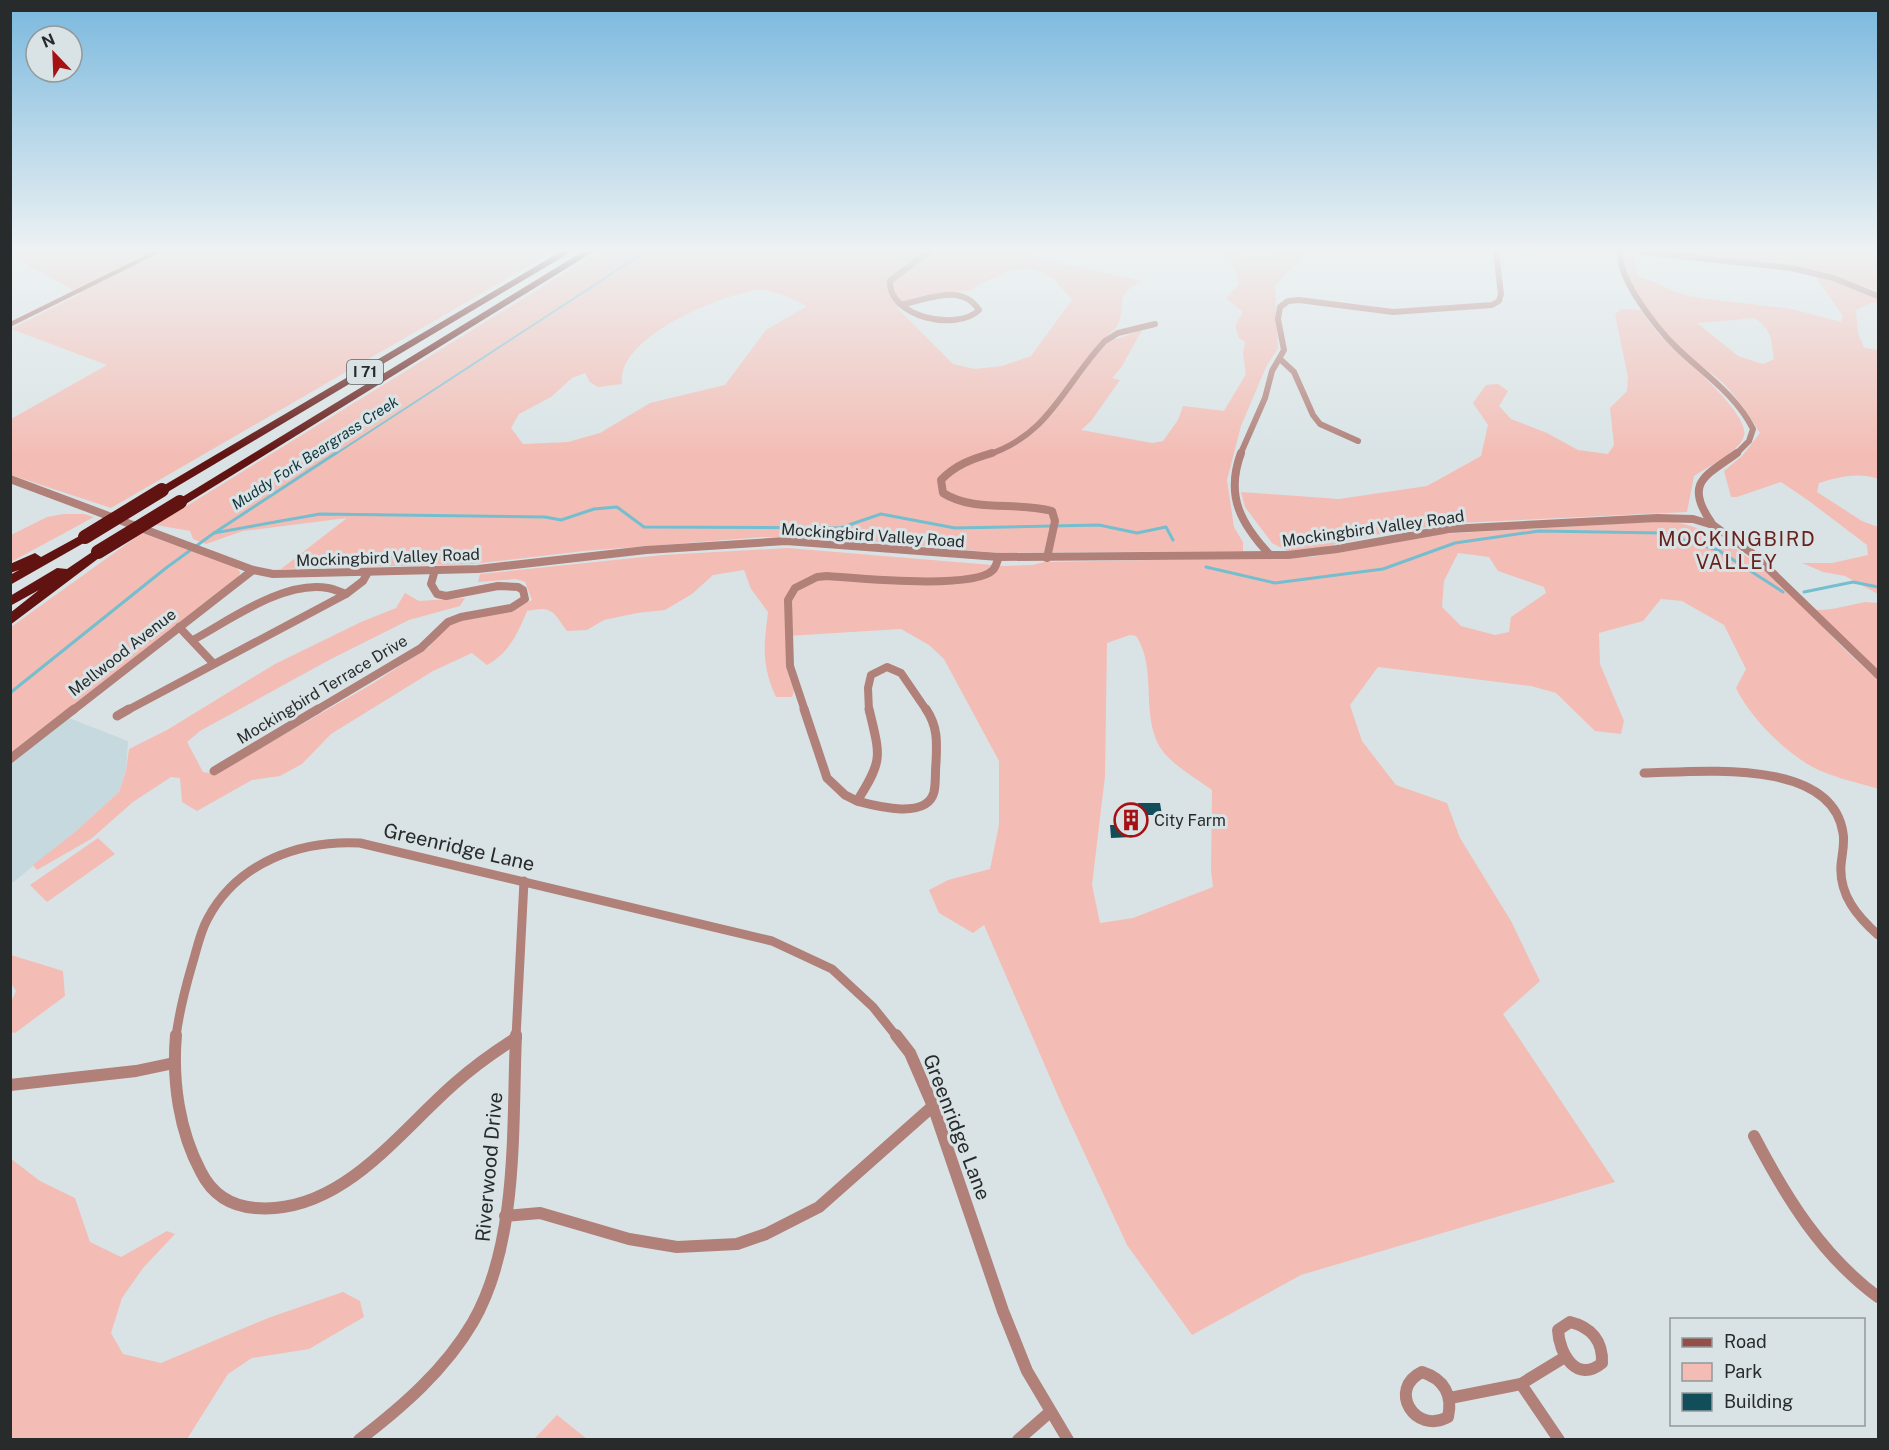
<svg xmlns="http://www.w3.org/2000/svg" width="1889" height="1450" font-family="'Public Sans',sans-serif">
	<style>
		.built { fill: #c6d9de }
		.green { fill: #f3bdb5; fill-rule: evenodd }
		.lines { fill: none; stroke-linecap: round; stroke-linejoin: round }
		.stream-far1 { stroke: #74becf; stroke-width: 2 }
		.stream { stroke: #74becf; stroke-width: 3 }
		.building { fill: #114e5a }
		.street-far3 { stroke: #b08079; stroke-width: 6 }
		.street-far2 { stroke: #b08079; stroke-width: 8 }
		.street-far1 { stroke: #b08079; stroke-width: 9 }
		.street { stroke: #b08079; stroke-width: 12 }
		.secondary { fill: #945048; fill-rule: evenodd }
		.highway { fill: #601310; fill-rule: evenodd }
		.highway-bridge { stroke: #601310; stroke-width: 14 }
		.labels { text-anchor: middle; stroke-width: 6; stroke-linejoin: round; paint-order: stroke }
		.shield { fill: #d9e3e5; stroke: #5d6264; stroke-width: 1.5 }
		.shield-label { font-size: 15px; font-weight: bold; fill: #282b2c }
		.far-water-label { font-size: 15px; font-style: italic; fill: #10343c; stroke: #d9e3e5 }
		.street-label { font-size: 16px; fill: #282b2c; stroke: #d9e3e5 }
		.poi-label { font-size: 16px; fill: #282b2c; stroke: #d9e3e5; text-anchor: start }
		.quarter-label { font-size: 20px; letter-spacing: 1.5px; fill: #67221d; stroke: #d9e3e5 }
		.near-street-label { font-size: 20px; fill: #282b2c; stroke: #d9e3e5 }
	</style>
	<rect width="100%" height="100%" fill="#d9e3e5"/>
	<path class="built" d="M69,718l59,23 -2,30 -7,21 -44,40 -64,52v-120z"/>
	<g class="green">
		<path d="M11,252h542l-442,256 -100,-33v-56l96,-54 -96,-36 69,-35 -69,-38z"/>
		<path d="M599,252h434v6l109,23c-29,15 -15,18 -23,41 -1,5 -9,11 -13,15l11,2 25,-9 -21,38 -9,10 8,2 -29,41 -10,9 71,13 11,-2 15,-21 5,-14 41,5 22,-37 -3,-20 2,-12 -6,-4 -4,-12 8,-14 -17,-14 13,-14c-2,-17 -8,-22 -21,-32h14l24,6 11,-1 8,-5h32l-32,34 3,62 -12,19 -25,59 -14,54 7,47 9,15v9l-243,2 -134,-12 -101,-4 -181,14 -111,13 -192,5 66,-51 -104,13 -37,13 -13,-5 -3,-8 -34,-6zM1034,269l19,9 19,22 -41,56 -29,10 -27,3 -22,-5 -56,-56 19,-9 30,-7 24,-1 12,-8 28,-12zM762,289l22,6 23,11 -41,24 -41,55 -75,18 -50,30 -32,9 -45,2 -12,-16 8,-14 32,-17 21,-19 13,-5 5,9 8,5 24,-3c-6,-48 101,-90 140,-95z"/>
		<path d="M1659,252h219v39l-58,-19z"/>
		<path d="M1625,253l6,1 8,23 14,4 21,11 26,6 92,11 49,13 2,-6 -28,-40 63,21v6h-8l-14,7 2,23 6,15 14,2v129c-20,-7 -38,-2 -59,4l-2,9 45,29 16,6v67l-33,-18 -22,-4 -21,-9h30l36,-8 -1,-10 -58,-44 -28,-19 -44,15h-6l-7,-26 18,-15 18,-23c-11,-17 -21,-33 -35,-48 -11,-11 -25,-19 -36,-29 -21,-20 -72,-73 -64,-103zM1754,318c18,11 17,21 20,41l-11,5 -25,-8 -41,-33z"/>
		<path d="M1621,309l20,1c5,7 10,15 16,22 17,18 94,81 87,104 -4,15 -36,31 -50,40l-7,36 -229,11 -73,10 -80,18h-18l-15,-8 -27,-36 -4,-15 98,7 88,-13 54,-30 7,-31 -15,-22 13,-18 12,-1 10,7 -9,15 12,13 36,14 31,17 30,4 6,-9 -4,-37 17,-17 1,-14 -13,-63z"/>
		<path d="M64,514h20l10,3 -83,45v-27l36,-18z"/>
		<path d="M1668,521c82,10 149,108 210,159v109c-18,-6 -39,-10 -57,-18 -31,-13 -71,-53 -85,-83l10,-19 -22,-44 -42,-24 -21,-2 -18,22 -44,12 1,31 24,57 -3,13 -26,-3 -39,-38 -25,-7 -153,-19 -28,38 12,36 34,44 51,18 13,35 51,83 29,60 -37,33 112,168 -314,93 -109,60 -65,-90 -65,-140 -78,-180 -11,8 -34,-20 -10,-23 19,-10 42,-11 9,-44v-64l-55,-102 -15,-14 -28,-16 -114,7c-3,19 13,44 5,61h-16c-15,-33 -12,-51 -8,-85l-17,-23 -7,-19 -31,5 -21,19 -27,16 -28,3 -33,7 -17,10 -20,1c-14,-19 -14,-26 -40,-20 -9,22 -18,42 -40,54l-15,-12 -39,18 -102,63 -29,30 -22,12 -28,4 -55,31 -15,-9 -2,-24 -9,-1 -38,25 -42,37 -54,31 -4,-5 42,-33 44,-40 7,-21 3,-22 38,-19 108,-66 86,-42 35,-14 9,-15 14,8 46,-3 -5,8 -51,14 -78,39 -131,72 -13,11 16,30 12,2 157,-90 57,-37 14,-18 13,-7 57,-12 19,-10 -7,-18 -9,-3 -38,3 2,-8 183,-19 125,-7 216,18 29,-1 11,-3 268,-5 111,-22zM1458,553l31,4 9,14 46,16 2,6 -35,24 -2,15 -14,3 -34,-9 -19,-19 2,-26zM1130,635l6,1c23,34 2,84 28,117 12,14 33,26 48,37l-1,81 2,16 -80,31 -33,5 -8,-38 13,-109 2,-133z"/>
		<path d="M142,533l93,33 5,6 -1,5 -228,177v-127z"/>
		<path d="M1865,602l13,1v67l-16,-13 -48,-47c18,1 34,-5 51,-8z"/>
		<path d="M98,838l17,16 -68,48 -17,-17z"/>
		<path d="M11,955l52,16 2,25 -50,37 -4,-1v-30l5,-11 -5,-8z"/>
		<path d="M10,1158l30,23 35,17 15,44 31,15 46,-26 8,3 -32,34 -21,30 -11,35 12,21 38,9 107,-45 75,-26 17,9 4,16 -55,32 -57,9 -24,16 -41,65h-176z"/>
		<path d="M557,1415l30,24h-53z"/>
	</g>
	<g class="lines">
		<path class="stream-far1" d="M334,455l311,-203"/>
		<g class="stream">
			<path d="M214,533l106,-19 225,3 16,3 33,-11 23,-2 27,20 196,1 41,-14 74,14 144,-3 38,8 29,-6 7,13"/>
			<path d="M1206,567l69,16 108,-14 72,-26 84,-12 121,2 58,17 65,42"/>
			<path d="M1804,592l49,-10 25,5"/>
			<path d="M10,693l156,-125 48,-35 122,-80"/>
		</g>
	</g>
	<g class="building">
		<path d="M1138,803h22l2,12h-22z"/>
		<path d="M1125,809h13l3,14h-12l3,14 -21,1 -1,-13h7l-1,-5h11z"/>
	</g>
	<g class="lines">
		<g class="street-far3">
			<path d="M1620,252c0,16 7,29 15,43 12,19 26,38 43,54 26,25 58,46 75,80l-4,12 -14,14"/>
			<path d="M1643,252l148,16 42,10 45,18"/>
			<path d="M904,304c26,-5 57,-21 75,6 -22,22 -91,7 -89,-29l38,-29"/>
			<path d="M1280,359l14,13 19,43 7,9 38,17"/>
			<path d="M987,455c63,-20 77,-71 118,-114l13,-8 37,-9"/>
			<path d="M1240,455l25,-57 7,-27 12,-21 -6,-31 2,-12 8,-6 11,-1 94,12 99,-7 7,-4 2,-7 -5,-42"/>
		</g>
		<g class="street-far2">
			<path d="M992,453c-20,6 -37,12 -51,27l2,13c32,20 73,8 109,18l3,10 -8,37"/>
			<path d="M1241,453c-16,43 0,71 29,102"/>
			<path d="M10,479l243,91 20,4 205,-5 168,-19 140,-9 213,16 289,-2 49,-6 112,-20 208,-11 36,1 20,6 40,29 125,121"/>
			<path d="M1711,522c-27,-39 -6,-46 26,-69"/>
			<path d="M179,627l34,36"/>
			<path d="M193,640c37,-20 91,-60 135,-52 6,1 12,4 18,6"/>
			<path d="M72,711l181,-141"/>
			<path d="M126,711l220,-117 17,-13 5,-9"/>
			<path d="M315,711l106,-63 27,-26 13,-5 50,-9 14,-9 -2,-9 -5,-3 -20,-1 -52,10 -9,-2 -6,-10 4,-14"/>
			<path d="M805,711l-15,-45 -2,-66 7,-12 22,-11 10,-1c30,2 147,14 166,-6 3,-3 4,-9 6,-13"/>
			<path d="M869,711l-1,-23 3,-13 16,-8 14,6 26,38"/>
		</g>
		<g class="street-far1">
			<path d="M804,709l23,69 18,17 12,6"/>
			<path d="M869,709c11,47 15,50 -12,92 19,5 70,19 77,-9 2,-9 1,-20 2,-29 1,-21 2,-36 -10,-54"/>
			<path d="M117,716l12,-7"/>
			<path d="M10,759l64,-50"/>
			<path d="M214,771l104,-62"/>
			<path d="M1644,773c54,-1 188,-16 199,60 2,10 -1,21 -2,32 -2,30 16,51 37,70"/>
			<path d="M176,1037c3,-25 9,-48 16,-72 5,-16 8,-33 16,-47 30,-56 92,-78 152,-75l412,98 60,28 41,38 24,30"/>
			<path d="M516,1037l8,-156"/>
		</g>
		<g class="street">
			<path d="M176,1035c-4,46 3,96 25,137 11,22 30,34 54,36 85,7 142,-74 199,-124 19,-17 40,-32 62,-46"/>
			<path d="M896,1035l14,18 23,53 70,205 24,60 41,69"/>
			<path d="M10,1085l126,-14 38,-8"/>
			<path d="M1754,1136c32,61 67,119 124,161"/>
			<path d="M505,1216l35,-3 89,26 48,8 60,-3 29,-10 53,-27 114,-101"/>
			<path d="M1570,1322c21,5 33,19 32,41 -25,21 -43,-9 -44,-33z"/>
			<path d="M1422,1372c22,7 31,23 26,45 -33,18 -61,-28 -26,-45z"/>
			<path d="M1521,1384l38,56"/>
			<path d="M1450,1398l71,-14 44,-27"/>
			<path d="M359,1440c43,-33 86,-70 114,-118 46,-80 39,-196 43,-287"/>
			<path d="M1018,1440l32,-28"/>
		</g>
		<path class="secondary" d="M152,252h9l-151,75v-5z"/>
		<g class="highway">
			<path d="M560,252h11l-405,241 -4,1 -6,-4z"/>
			<path d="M582,252h11l-409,253 -4,1 -6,-4z"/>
			<path d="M85,533l4,1 2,3 -2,3 -79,45v-10l9,-5 -9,3v-9l25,-11 6,4z"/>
			<path d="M98,548l5,1 1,3 -1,3 -93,70v-12l29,-23 -29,16v-10l47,-28 10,1z"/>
		</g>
		<g class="highway-bridge">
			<path d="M85,537l77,-47"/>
			<path d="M98,552l82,-50"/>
		</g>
	</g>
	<linearGradient id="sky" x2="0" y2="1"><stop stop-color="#79b8de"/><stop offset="0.55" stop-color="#eef2f3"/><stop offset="1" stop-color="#eef2f3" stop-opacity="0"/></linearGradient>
	<rect width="1889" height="455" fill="url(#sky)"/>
	<defs>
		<g id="building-ring" transform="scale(1.725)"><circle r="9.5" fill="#d9e3e5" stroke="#a61113" stroke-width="1.5"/><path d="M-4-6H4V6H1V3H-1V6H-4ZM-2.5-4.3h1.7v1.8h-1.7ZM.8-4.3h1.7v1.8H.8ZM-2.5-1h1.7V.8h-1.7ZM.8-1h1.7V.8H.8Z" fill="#a61113"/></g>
	</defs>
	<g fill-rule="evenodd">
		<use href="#building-ring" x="1131" y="820"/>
	</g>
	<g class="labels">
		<rect class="shield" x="347" y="360" width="36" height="24" rx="4.5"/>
		<g class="shield-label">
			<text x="365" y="377">I 71</text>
		</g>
		<g class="far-water-label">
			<text transform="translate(315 453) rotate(-33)" y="5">Muddy Fork Beargrass Creek</text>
		</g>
		<g class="street-label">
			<text transform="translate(1373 528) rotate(-8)" y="6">Mockingbird Valley Road</text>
			<text transform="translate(873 535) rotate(4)" y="6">Mockingbird Valley Road</text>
			<text transform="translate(388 557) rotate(-2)" y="6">Mockingbird Valley Road</text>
			<text transform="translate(122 652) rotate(-38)" y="6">Mellwood Avenue</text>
			<text transform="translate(322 689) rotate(-31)" y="6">Mockingbird Terrace Drive</text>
		</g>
		<g class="poi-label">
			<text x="1154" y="826">City Farm</text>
		</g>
		<g class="quarter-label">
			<text x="1737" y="546">MOCKINGBIRD<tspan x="1737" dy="23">VALLEY</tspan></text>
		</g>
		<g class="near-street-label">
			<text transform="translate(459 847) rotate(13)" y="7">Greenridge Lane</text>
			<text transform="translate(957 1127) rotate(69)" y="7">Greenridge Lane</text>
			<text transform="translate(489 1167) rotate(-85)" y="7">Riverwood Drive</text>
		</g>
	</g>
	<rect width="1889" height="1450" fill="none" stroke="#282b2c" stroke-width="24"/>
	<rect x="1670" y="1318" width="195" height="108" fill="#d9e3e5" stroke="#92999b" stroke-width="1.5"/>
	<rect x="1682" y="1338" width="30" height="9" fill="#945048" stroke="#92999b" stroke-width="1.5"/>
	<text x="1724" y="1348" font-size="18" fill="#282b2c">Road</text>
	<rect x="1682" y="1363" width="30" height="18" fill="#f3bdb5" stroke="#92999b" stroke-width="1.5"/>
	<text x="1724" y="1378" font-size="18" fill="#282b2c">Park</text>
	<rect x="1682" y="1393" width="30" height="18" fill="#114e5a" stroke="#92999b" stroke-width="1.5"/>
	<text x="1724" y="1408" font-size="18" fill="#282b2c">Building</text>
	<g transform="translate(54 54) rotate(337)"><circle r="28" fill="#d9e3e5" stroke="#92999b" stroke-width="1.5"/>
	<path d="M0-4.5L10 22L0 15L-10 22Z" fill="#a61113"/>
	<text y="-9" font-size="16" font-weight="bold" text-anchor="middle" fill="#282b2c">N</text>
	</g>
</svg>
